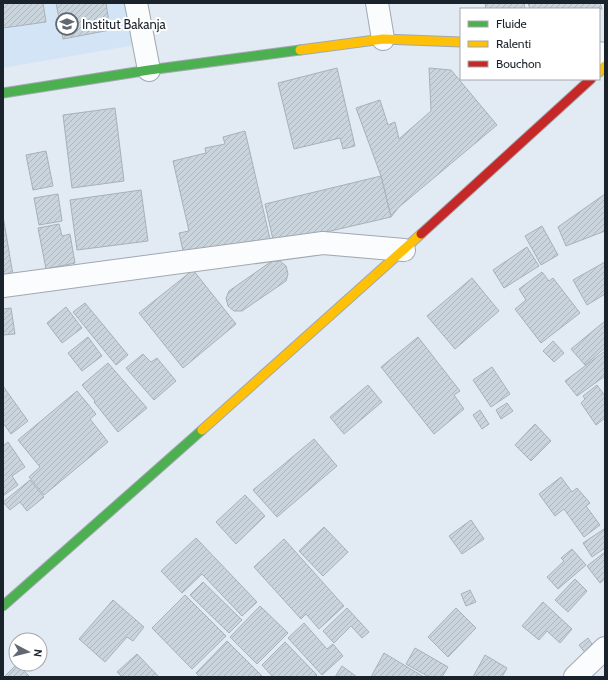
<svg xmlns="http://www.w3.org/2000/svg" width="608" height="680" font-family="Cabin,sans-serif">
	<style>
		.built { fill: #d4e4f7 }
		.building { fill: url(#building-hatch); stroke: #a7b1b8 }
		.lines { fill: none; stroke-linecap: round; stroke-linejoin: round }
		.street-casing { stroke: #a1a8b0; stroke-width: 24 }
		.fast-casing { stroke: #a1a8b0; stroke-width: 11 }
		.slow-casing { stroke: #a1a8b0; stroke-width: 11 }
		.jam-casing { stroke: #a1a8b0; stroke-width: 11 }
		.street { stroke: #fbfcfd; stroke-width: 22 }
		.fast { stroke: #4caf50; stroke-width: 9 }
		.slow { stroke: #ffc107; stroke-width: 9 }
		.jam { stroke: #c62828; stroke-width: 9 }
		.labels { text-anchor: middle; stroke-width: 4; stroke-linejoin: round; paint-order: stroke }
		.poi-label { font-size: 13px; fill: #1a222c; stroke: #fff; text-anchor: start }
	</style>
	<defs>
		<pattern id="building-hatch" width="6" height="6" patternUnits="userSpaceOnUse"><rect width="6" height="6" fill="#cad4dc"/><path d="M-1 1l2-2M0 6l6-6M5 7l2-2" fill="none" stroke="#adb6bd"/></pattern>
	</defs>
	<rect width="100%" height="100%" fill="#e2eaf3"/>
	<path class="built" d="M3,3h125l7,42 -132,23z"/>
	<g class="building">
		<path d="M3,3h40l3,19 -43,6z"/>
		<path d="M56,3h50l4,27 -47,9z"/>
		<path d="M485,3h39l1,6h-39z"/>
		<path d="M528,3h72l2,6h-72z"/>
		<path d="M337,68l18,78 -12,3 -3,-11 -46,11 -16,-66z"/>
		<path d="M429,68l22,2 46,55 -98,82 -8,10 -10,-41 -25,-68 24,-8 8,25 7,-3 4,17 32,-28z"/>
		<path d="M115,108l9,73 -52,7 -9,-73z"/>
		<path d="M245,131l25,108 -85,20 -6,-26 10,-2 -16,-70 33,-8 -1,-5 20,-4 -2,-7z"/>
		<path d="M46,151l7,35 -20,4 -7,-35z"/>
		<path d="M381,176l10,41 -117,27 -9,-40z"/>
		<path d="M141,190l7,51 -71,9 -7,-50z"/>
		<path d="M58,194l4,27 -23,4 -5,-27z"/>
		<path d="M605,194v37l-39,15 -8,-19z"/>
		<path d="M3,216l10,59 -10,2z"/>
		<path d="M59,224l3,12 8,-2 5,29 -29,6 -8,-41z"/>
		<path d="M542,226l16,29 -17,10 -16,-29z"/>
		<path d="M527,247l12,19 -35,22 -11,-18z"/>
		<path d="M272,261h8l6,5 2,8 -2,7 -44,30h-8l-6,-5 -2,-8 3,-7z"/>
		<path d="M605,262v32l-18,11 -14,-25z"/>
		<path d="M193,270l43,54 -53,44 -44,-55z"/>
		<path d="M542,272l7,9 4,-3 27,35 -39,30 -26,-34 11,-9 -7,-11z"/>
		<path d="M472,278l27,33 -44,38 -28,-33z"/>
		<path d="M85,303l43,52 -12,10 -43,-53z"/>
		<path d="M66,307l16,21 -20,15 -15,-20z"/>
		<path d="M11,308l4,26 -12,1v-26z"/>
		<path d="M605,321v27l-20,17 -14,-16z"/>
		<path d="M88,337l14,19 -20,15 -14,-18z"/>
		<path d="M418,337l42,54 -6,4 10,14 -30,25 -53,-67z"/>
		<path d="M553,341l11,12 -10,9 -11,-11z"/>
		<path d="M605,351v25l-28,20 -12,-15z"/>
		<path d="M143,354l8,8 6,-4 19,23 -22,19 -28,-32z"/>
		<path d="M108,363l39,45 -29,24 -24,-30 1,-1 -13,-16z"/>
		<path d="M492,367l18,27 -19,13 -18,-27z"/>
		<path d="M368,385l14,17 -38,32 -14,-17z"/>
		<path d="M597,385l8,11v22l-9,7 -15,-22 4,-4 -2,-3z"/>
		<path d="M3,386l25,35 -17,13 -8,-11z"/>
		<path d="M77,391l19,23 -6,5 18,23 -64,53 -15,-18 11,-10 -22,-27z"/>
		<path d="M507,403l6,8 -12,8 -5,-9z"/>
		<path d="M480,410l9,14 -7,5 -9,-14z"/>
		<path d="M535,424l16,17 -20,20 -16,-16z"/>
		<path d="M314,439l23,27 -60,51 -24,-27z"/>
		<path d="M8,442l17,25 -13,9 6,9 -15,11v-50z"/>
		<path d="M561,477l11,15 5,-4 13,15 -4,3 14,19 -16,12 -20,-28 -9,7 -16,-22z"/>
		<path d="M30,480l14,17 -17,14 -7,-9 -10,8 -7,-8z"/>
		<path d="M245,495l20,21 -29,28 -20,-22z"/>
		<path d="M471,520l13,19 -22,15 -13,-18z"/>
		<path d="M324,527l24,25 -25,24 -24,-25z"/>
		<path d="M604,529l1,2v17l-13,9 -9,-14z"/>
		<path d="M196,538l61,64 -15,14 -40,-42 -20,19 -21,-22z"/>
		<path d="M284,539l60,67 -25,23 -13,-15 -5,5 -47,-52z"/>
		<path d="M572,549l14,16 -28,24 -11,-12 17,-16 -3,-3z"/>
		<path d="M605,552v27l-5,4 -13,-17z"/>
		<path d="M575,579l12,12 -19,21 -13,-12z"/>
		<path d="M203,582l39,38 -13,13 -39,-38z"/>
		<path d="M470,590l6,12 -10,4 -5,-12z"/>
		<path d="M185,595l41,41 -34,33 -40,-41z"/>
		<path d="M113,600l31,27 -11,14 -6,-4 -22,25 -26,-23z"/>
		<path d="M543,602l29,27 -12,14 -13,-12 -8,9 -17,-14z"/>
		<path d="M260,606l28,27 -31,31 -27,-27z"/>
		<path d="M347,608l22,24 -7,6 -11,-12 -17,17 -11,-12z"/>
		<path d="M456,608l20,20 -28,29 -20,-20z"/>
		<path d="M304,623l23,26 6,-5 10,12 -21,19 -34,-37z"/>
		<path d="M588,638l7,11 -8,6 -8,-10z"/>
		<path d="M227,641l35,35 -1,1h-61l-4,-4z"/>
		<path d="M285,642l32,33 -2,2h-42l-11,-12z"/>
		<path d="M415,648l33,19 -6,10h-13l-23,-13z"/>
		<path d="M384,653l40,24h-53z"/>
		<path d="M137,654l22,23h-37l-5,-5z"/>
		<path d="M485,655l22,13 -5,9h-29z"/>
		<path d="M17,664l13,13h-26z"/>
		<path d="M342,666l15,11h-22z"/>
	</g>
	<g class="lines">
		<g class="street-casing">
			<g id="street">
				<path d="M136,3l13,67"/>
				<path d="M377,3l6,36"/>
				<path d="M599,53l6,1"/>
				<path d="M3,286l320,-43 81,7"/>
				<path d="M575,677l30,-29"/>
			</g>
		</g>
		<g class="fast-casing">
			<g id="fast">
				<path d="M3,93l146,-23 151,-20"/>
				<path d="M3,606l199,-176"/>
			</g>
		</g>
		<g class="slow-casing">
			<g id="slow">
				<path d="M300,50l83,-11 78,3"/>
				<path d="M599,72l6,-6"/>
				<path d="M202,430l219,-196"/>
			</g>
		</g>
		<g class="jam-casing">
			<path id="jam" d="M421,234l170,-155"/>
		</g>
		<use href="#street" class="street"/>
		<use href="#fast" class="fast"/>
		<use href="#slow" class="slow"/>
		<use href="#jam" class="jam"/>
	</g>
	<defs>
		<g id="school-ring" transform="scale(1.15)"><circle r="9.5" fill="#fff" stroke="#606872" stroke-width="1.5"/><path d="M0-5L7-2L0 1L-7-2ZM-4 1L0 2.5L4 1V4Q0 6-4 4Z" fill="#606872"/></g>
	</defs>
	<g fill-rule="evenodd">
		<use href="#school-ring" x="67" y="24"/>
	</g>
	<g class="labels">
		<g class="poi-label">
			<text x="82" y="29">Institut Bakanja</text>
		</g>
	</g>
	<rect width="608" height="680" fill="none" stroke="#1a222c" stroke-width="8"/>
	<rect x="460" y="8" width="140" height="72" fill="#ffffff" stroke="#a3a7ab"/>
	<rect x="468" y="21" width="20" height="6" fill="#4caf50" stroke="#a3a7ab"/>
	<text x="496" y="28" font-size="12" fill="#1a222c">Fluide</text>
	<rect x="468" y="41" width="20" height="6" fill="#ffc107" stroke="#a3a7ab"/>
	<text x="496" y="48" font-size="12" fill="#1a222c">Ralenti</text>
	<rect x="468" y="61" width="20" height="6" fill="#c62828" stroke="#a3a7ab"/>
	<text x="496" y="68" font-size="12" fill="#1a222c">Bouchon</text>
	<g transform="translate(28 652) rotate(97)"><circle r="19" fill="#ffffff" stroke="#a3a7ab"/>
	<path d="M0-3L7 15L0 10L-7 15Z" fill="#606872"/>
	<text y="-6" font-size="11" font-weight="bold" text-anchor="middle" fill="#1a222c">N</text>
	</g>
</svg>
